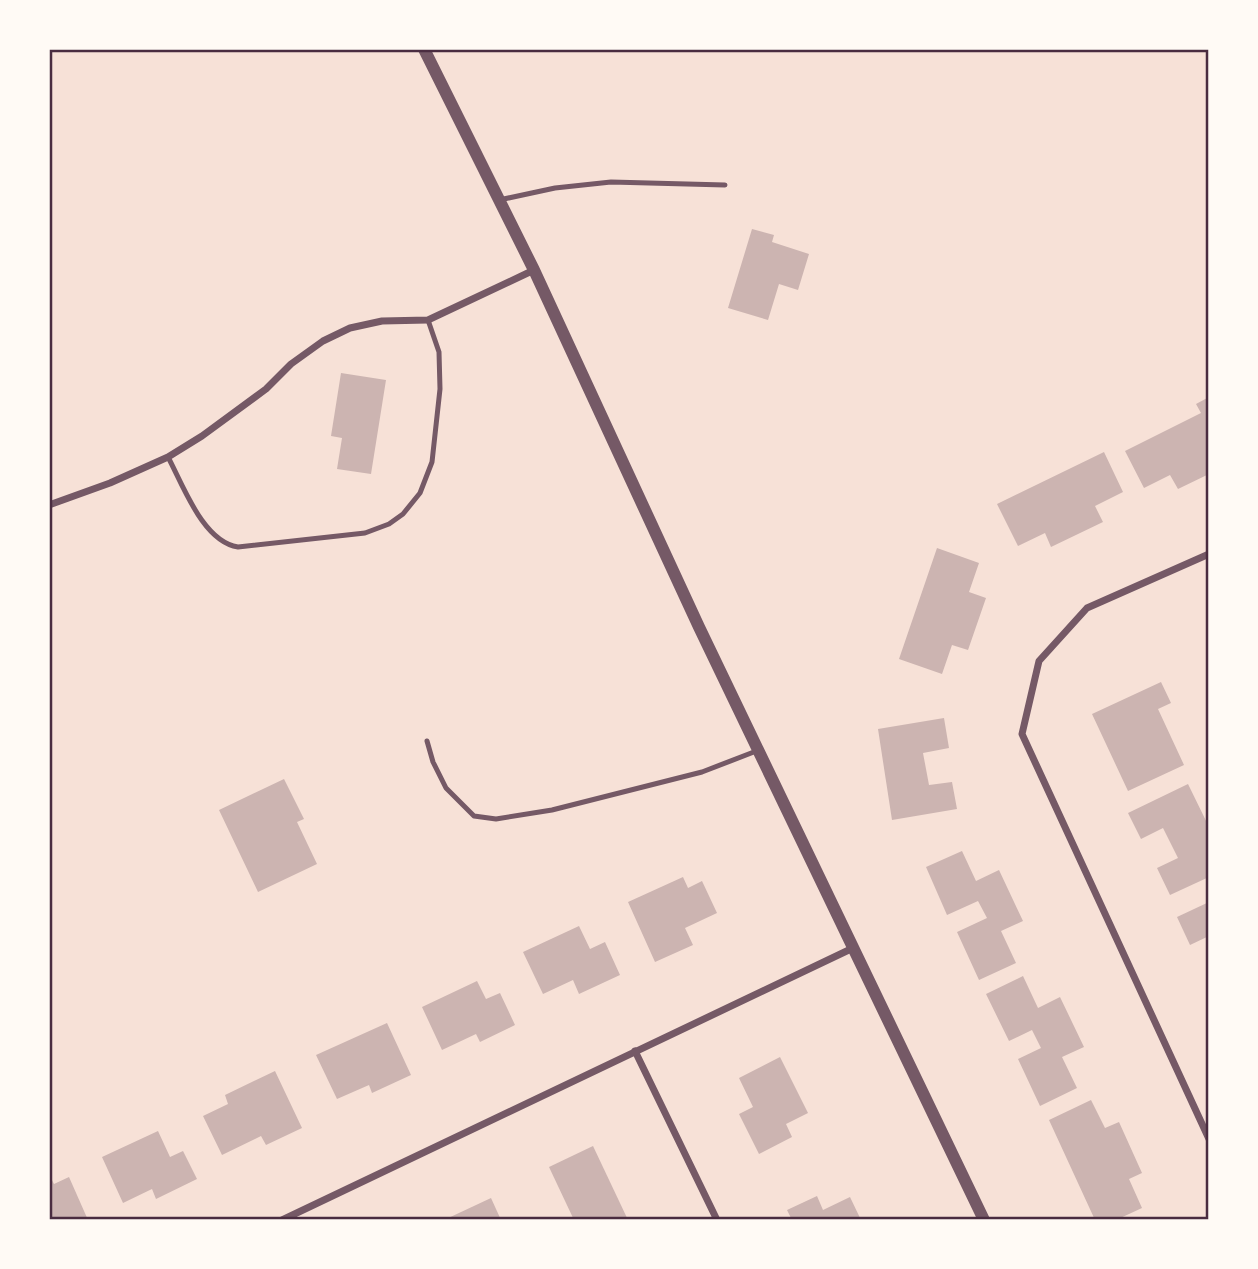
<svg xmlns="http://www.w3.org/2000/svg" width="1258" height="1269" font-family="'Fira Sans Condensed',sans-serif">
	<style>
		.building { fill: #ccb4b1 }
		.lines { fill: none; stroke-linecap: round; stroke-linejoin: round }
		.service { stroke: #755966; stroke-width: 5 }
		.minor { stroke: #755966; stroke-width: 7 }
		.tertiary { stroke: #755966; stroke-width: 12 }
		.neatline { fill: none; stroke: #4a2c40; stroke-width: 2.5 }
	</style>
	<rect width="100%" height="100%" fill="#f7e1d7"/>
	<g class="building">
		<path d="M752,229l22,6 -2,7 37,12 -11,36 -19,-6 -11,36 -40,-12z"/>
		<path d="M341,373l45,7 -15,94 -34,-5 5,-31 -11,-2z"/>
		<path d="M1209,397v77l-31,15 -8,-14 -26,13 -19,-37 76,-38 -5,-9z"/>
		<path d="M1104,452l19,40 -28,14 8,16 -52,25 -6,-14 -27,13 -21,-42z"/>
		<path d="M937,548l42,15 -10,29 17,6 -18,52 -16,-5 -10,29 -43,-15z"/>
		<path d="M1161,682l10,21 -13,6 26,56 -56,26 -36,-77z"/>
		<path d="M944,718l5,30 -26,5 6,32 23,-3 5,27 -65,11 -14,-91z"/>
		<path d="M284,779l20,40 -7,3 20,42 -59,28 -39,-82z"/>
		<path d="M1188,784l21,43v50l-39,18 -13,-27 21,-10 -15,-30 -22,11 -13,-26z"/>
		<path d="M962,851l14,30 23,-11 24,51 -22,10 15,32 -37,17 -22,-48 30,-14 -9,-17 -31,14 -21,-48z"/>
		<path d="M683,877l5,11 14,-7 15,32 -32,15 8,17 -38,17 -27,-60z"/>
		<path d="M1209,902v34l-19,9 -13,-28z"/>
		<path d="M579,926l11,23 15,-7 15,33 -41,19 -6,-14 -30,14 -20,-42z"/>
		<path d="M1023,976l15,32 22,-11 24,50 -22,10 15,31 -37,18 -22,-47 23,-11 -9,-18 -23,11 -23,-47z"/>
		<path d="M477,981l9,18 14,-6 15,32 -35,17 -4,-8 -34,16 -20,-43z"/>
		<path d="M387,1023l24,52 -39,18 -3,-8 -32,14 -21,-44z"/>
		<path d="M780,1057l28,56 -22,11 6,13 -33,17 -20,-40 14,-7 -14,-29z"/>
		<path d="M275,1071l27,57 -36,17 -5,-9 -39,19 -19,-39 25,-12 -3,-9z"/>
		<path d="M1091,1100l14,28 14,-6 23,51 -13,6 13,29 -26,12h-21l-46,-100z"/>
		<path d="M158,1131l12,26 13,-6 14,28 -41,20 -4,-10 -29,14 -21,-46z"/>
		<path d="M593,1146l35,74h-54l-25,-53z"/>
		<path d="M69,1177l19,43h-39v-41l2,-1 3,6z"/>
		<path d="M817,1196l6,14 27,-13 11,23h-69l-5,-10z"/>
		<path d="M491,1198l10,22h-57z"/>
	</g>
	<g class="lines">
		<g class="service">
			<path d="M499,200l56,-12 56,-6 114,3"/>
			<path d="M168,457c15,28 35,85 70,90l127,-14 24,-9 14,-10 17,-21 12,-31 8,-73 -1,-37 -11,-32"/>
			<path d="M427,741l6,21 13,26 28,28 22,3 56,-9 150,-38 57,-22"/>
		</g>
		<g class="minor">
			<path d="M49,505l61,-22 58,-26 34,-21 64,-47 25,-25 32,-23 27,-13 32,-7 46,-1 106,-50"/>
			<path d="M1209,554l-122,54 -48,53 -17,73 187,405"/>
			<path d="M635,1051l82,169"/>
			<path d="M282,1220l571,-272"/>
		</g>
		<path class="tertiary" d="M424,49l110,221 165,357 285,593"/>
	</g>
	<rect width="1258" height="1269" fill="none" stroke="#fffaf5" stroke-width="102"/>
	<rect x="51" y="51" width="1156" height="1167" class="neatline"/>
</svg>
